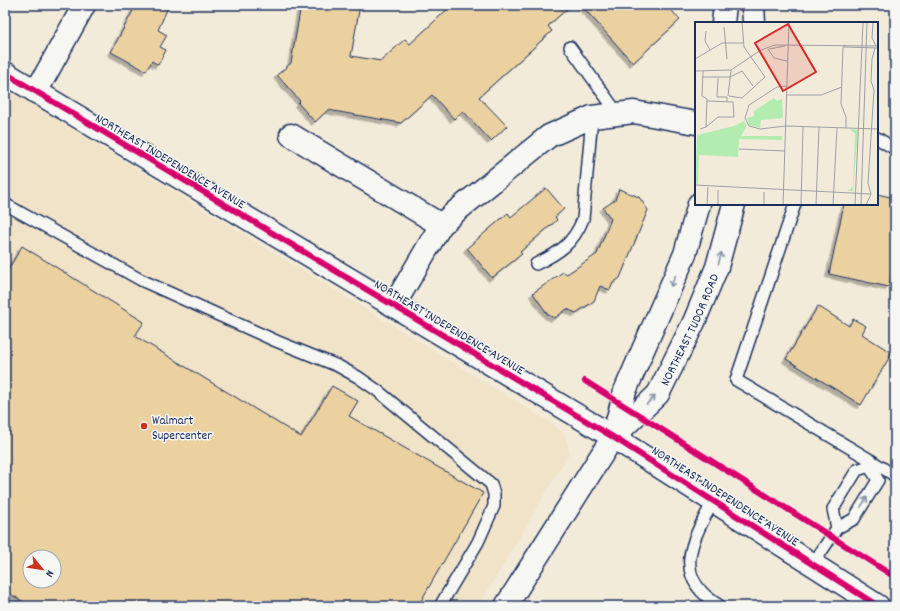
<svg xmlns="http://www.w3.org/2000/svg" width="900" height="611" font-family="Dekko,sans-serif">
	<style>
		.built { fill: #f1e3c8; fill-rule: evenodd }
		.building { fill: #ebd1a0; stroke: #1b2f5e; fill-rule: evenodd; filter: url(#shadow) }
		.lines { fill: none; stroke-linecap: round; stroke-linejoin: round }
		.lane-casing { stroke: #1b2f5e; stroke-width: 14 }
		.street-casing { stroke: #1b2f5e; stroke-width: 25 }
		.secondary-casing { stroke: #1b2f5e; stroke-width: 25 }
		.lane { stroke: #f6f6f2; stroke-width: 11 }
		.street { stroke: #f6f6f2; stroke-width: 22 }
		.secondary { stroke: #f6f6f2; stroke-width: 22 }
		.cycleway-casing { stroke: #f6f6f2; stroke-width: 8 }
		.cycleway { stroke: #d6006c; stroke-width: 6 }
		.oneway { stroke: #8892a8 }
		.poi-dot { fill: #c8321e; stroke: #f6f6f2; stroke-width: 1.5 }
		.labels { text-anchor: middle; stroke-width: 3; stroke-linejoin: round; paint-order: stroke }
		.street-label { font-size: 13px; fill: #1b2f5e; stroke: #f6f6f2 }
		.poi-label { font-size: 13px; fill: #1b2f5e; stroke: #f6f6f2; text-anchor: start }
		.inset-road { fill: none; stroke: #9da0a8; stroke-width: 1 }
		.view { fill: #d62828; fill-opacity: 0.15; stroke: #d62828; stroke-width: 2 }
		.inset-edge { fill: none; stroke: #1b2f5e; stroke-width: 2 }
	</style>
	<defs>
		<filter id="shadow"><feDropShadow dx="-3.5" dy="3.5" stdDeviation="0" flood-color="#0004"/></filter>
	</defs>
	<rect width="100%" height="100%" fill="#f3ebd9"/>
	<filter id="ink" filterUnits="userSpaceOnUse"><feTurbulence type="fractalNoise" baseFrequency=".025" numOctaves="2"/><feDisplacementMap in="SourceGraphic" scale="8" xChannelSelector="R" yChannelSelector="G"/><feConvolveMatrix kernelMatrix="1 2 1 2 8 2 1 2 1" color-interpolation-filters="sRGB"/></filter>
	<g filter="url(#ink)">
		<path class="built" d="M5,88l550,337 10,10 3,9 1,9 -5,9 -85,144h-474zM30,557h24v24h-24z"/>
		<g class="building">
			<path d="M136,5h33l-11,25 9,5 -7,12 6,3 -8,15 -6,-4 -6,10 -35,-19z"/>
			<path d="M301,5h59l-9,51 30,5 24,-22 5,5 42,-39h119l-23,21 4,5 -73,66 28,29 -16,15 -28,-30 -9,8 -22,-24 -31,28 -73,-13 -13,12 -17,-19 2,-2 -23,-26 14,-12z"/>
			<path d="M581,5h86l13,15 -47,43z"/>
			<path d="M546,188l18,21 -9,8 2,3 -37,32 2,2 -30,24 -25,-30 41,-35 3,4z"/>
			<path d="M619,189l20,8 9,13 -28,68 -7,5 -3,7 -10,-4 -6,15 -18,12 -9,-4 -12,9 -7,-3 -15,-22 30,-21 4,2 30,-20 14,-35 -8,-11 12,-8z"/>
			<path d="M877,194l18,4v60l-6,29 -60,-13 15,-70h33z"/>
			<path d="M22,246l122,76 -9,14 166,101 31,-51 26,15 -9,15 134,77 -65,113h-387l-26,-15v-316zM30,557h24v24h-24z"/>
			<path d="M818,306l31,20 4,-7 13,7 -4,8 30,19 -31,52 -75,-46z"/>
		</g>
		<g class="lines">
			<g class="lane-casing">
				<g id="lane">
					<path d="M570,47l48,67"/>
					<path d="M877,138l18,11"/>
					<path d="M5,204l136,76 135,61 62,25 20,11 20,14 113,93 3,10v12l-16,36 -38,64"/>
					<path d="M795,204l-59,176 136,81"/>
					<path d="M536,264c23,-11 37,-20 47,-45l9,-102"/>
					<path d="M869,466l3,-5 23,15"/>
					<path d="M714,500c-22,40 -44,77 6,106"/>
					<path d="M813,564l24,-36 17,-9 24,-39 -9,-14 -12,4 -24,39 4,19"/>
				</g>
			</g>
			<g class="street-casing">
				<g id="street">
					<path d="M36,92l48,-87"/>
					<path d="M291,135l150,90"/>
					<path d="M394,305l47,-80 13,-12 95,-77 43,-19 42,-5 62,11"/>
				</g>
			</g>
			<g class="secondary-casing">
				<g id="secondary">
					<path d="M753,5l1,18"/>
					<path d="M723,23l2,-18"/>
					<path d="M5,73l608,364 265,169"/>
					<path d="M613,437l12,-46 60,-137 14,-50"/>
					<path id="s1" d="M506,606l107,-169 45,-43 36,-72 23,-55 17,-63"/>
				</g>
			</g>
			<use href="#lane" class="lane"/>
			<use href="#street" class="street"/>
			<use href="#secondary" class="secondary"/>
			<g class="cycleway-casing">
				<g id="cycleway">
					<path d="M5,73l608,364 265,169"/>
					<path d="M585,381l310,196"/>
				</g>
			</g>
			<use href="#cycleway" class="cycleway"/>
		</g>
		<defs><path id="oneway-shaft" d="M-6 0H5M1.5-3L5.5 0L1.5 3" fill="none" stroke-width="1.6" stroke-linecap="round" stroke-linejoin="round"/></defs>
		<g class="oneway">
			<use href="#oneway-shaft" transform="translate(720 258) rotate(-75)"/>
			<use href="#oneway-shaft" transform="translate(673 281) rotate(114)"/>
			<use href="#oneway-shaft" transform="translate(651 400) rotate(-44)"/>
			<use href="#oneway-shaft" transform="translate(864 502) rotate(-58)"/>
		</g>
	</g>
	<circle class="poi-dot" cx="144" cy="426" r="4"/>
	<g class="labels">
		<g class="street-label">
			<text transform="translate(171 160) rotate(31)" y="5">NORTHEAST INDEPENDENCE AVENUE</text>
			<text transform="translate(450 326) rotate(31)" y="5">NORTHEAST INDEPENDENCE AVENUE</text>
			<text dy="5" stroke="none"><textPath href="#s1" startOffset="334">NORTHEAST TUDOR ROAD</textPath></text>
			<text transform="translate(726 495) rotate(33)" y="5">NORTHEAST INDEPENDENCE AVENUE</text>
		</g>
		<g class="poi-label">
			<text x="152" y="424">Walmart<tspan x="152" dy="15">Supercenter</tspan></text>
		</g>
	</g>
	<g transform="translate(695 22)">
		<rect width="183" height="183" fill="#f3ebd9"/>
		<path d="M79,76l3,3 5,-2 1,19 -22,2 -1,8 -11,-3 -2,-7 7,-2v-5zM49,99l3,5 -6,10h41v4l-43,-1 -1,18 -39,-2 -1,29 -3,-1 2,-48 37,-9zM155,107l8,1 -5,61h-5l5,-5 2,-52z" fill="#b3ecb0"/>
		<path class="inset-road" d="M178,0l-1,16 4,8M29,5l3,32M11,9l-1,10 5,9M149,25l34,1M73,27l6,9 13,3M74,27l16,-3M0,37l27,-16h21M0,49l36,-1 30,-20 14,-5 103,1M8,55h27l12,-6 11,15M23,56l-1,19h10v4M92,64l-10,1 -28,18 -4,13 4,8 11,3 26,-3 92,3M92,73h34l21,-8M33,74l3,-26M34,74l13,2 23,-21 -21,-30 -2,-25M11,105l12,-10h16l-1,-15 -26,-1M151,106v-11l-5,-13 2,-57 3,-2M5,107l6,-2 1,-28 -5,-3 1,-25M44,127l46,2M0,163l176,9M12,183l1,-18M23,183v-15M69,183v-13M88,183l6,-183M106,183l2,-78M121,183l3,-78M138,183l4,-77M160,183l8,-183M166,183l6,-183M171,183l5,-11 -3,-11 6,-93 -3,-9 1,-22 3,-11"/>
		<path class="view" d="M93,2l28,48 -33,19 -28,-48z"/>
		<rect width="183" height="183" class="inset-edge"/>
	</g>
	<rect width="900" height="611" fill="none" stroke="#f6f6f2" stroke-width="20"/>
	<rect x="10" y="10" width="880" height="591" fill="none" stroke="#1b2f5e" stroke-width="1.5" filter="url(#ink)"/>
	<g transform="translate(42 569) rotate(120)"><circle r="19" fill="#f6f6f2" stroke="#9ea6b7"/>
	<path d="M0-3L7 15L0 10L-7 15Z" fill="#c8321e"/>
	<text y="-6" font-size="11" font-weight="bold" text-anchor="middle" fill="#1b2f5e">N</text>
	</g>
</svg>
